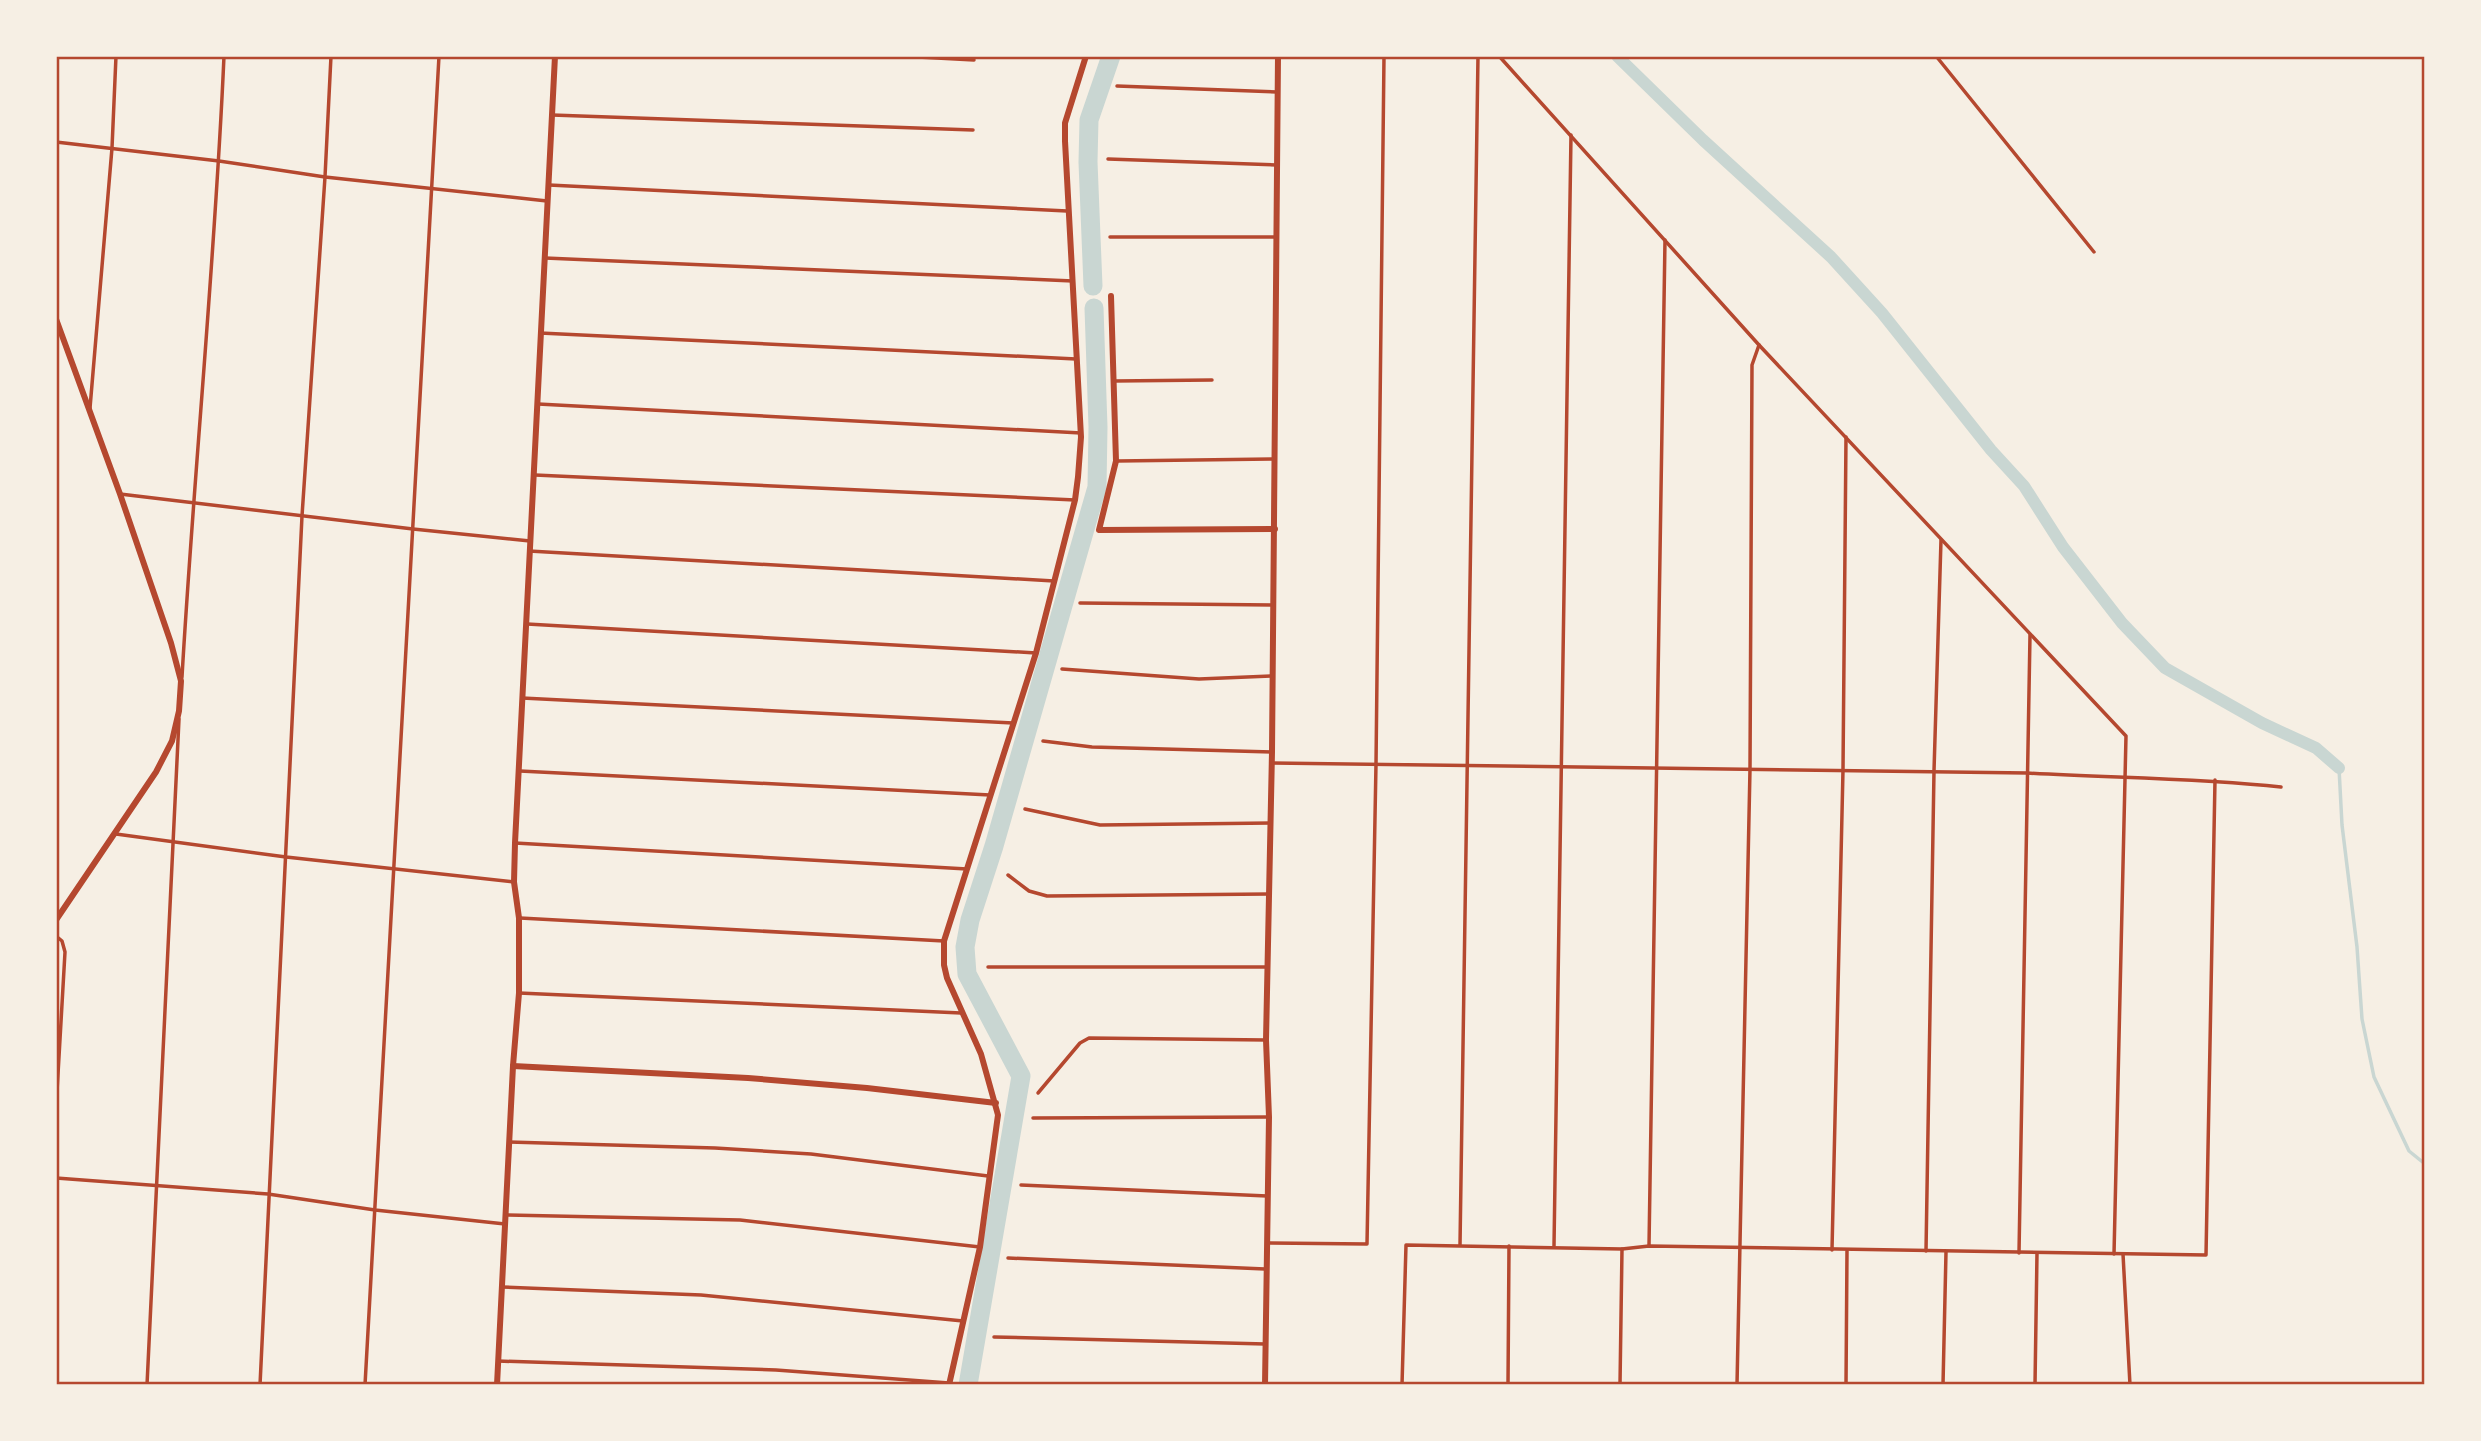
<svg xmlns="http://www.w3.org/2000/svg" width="2481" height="1441" font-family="'Playfair Display',serif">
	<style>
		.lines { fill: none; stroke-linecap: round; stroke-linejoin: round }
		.stream { stroke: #c9d6d2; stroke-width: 3.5 }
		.canal { stroke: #c9d6d2; stroke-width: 12 }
		.river { stroke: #c9d6d2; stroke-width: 19 }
		.service { stroke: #b5482f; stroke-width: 3.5 }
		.minor { stroke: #b5482f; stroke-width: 6 }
		.neatline { fill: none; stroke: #b5482f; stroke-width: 2.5 }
	</style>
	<rect width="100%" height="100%" fill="#f6efe4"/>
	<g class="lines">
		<path class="stream" d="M2339,768l3,57 15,122 5,72 12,58 35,74 16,13"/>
		<path class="canal" d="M1617,56l86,84 128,117 51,56 109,137 33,36 39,61 59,76 43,45 97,55 54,25 23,20"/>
		<g class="river">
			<path d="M1093,286l-5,-124 1,-42 22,-64"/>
			<path d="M968,1385l53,-309 -54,-102 -2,-27 5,-27 24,-74 103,-359 1,-60 -4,-119"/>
		</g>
		<g class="service">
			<path d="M899,56l75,4"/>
			<path d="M1499,56l260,289 367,391 -12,518"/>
			<path d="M1936,56l158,196"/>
			<path d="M1117,86l160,6"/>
			<path d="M552,115l421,15"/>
			<path d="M56,142l163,19 106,16 222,24"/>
			<path d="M1108,159l168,6"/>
			<path d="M549,185l518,26"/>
			<path d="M1110,237h166"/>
			<path d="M545,258l528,23"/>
			<path d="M540,333l536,26"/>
			<path d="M1114,381l98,-1"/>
			<path d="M538,404l543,29"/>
			<path d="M90,408l22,-260 4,-92"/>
			<path d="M1117,461l156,-2"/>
			<path d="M535,475l540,25"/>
			<path d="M120,494l293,35 117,12"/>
			<path d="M529,551l525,30"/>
			<path d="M1080,603l192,2"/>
			<path d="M527,624l509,29"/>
			<path d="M1062,669l137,10 72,-3"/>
			<path d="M182,677c12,-207 33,-414 42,-621"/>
			<path d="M522,698l491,25"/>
			<path d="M1043,741l49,6 180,5"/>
			<path d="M1272,763l755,10c85,5 170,5 254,14"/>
			<path d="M520,771l470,24"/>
			<path d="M1025,809l75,16 171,-2"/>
			<path d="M116,834l170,23 228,25"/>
			<path d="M515,843l452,26"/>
			<path d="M1008,875l21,16 18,5 222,-2"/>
			<path d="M520,918l424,23"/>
			<path d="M56,936l6,5 3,11 -9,157"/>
			<path d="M988,967h280"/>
			<path d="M519,993l442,20"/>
			<path d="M1038,1093l42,-50 9,-5 177,2"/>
			<path d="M1033,1118l236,-1"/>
			<path d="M509,1142l206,6 96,6 177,22"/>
			<path d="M56,1178l212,16 107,16 130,14"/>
			<path d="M1021,1185l246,11"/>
			<path d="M505,1215l235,5 240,27"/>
			<path d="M1267,1243l100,1 9,-480 8,-708"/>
			<path d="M1460,1245l18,-1189"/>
			<path d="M1554,1246l17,-1111"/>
			<path d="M1649,1246l16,-1006"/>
			<path d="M1832,1250l11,-480 3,-333"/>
			<path d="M1926,1251l8,-480 7,-231"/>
			<path d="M2019,1253l11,-618"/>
			<path d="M2123,1254l7,131"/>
			<path d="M1008,1258l257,11"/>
			<path d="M502,1287l199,8 262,26"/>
			<path d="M994,1337l271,7"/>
			<path d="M498,1361l278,9 173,13"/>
			<path d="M147,1385l32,-666"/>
			<path d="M260,1385l42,-869 23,-339 6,-121"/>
			<path d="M365,1385l74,-1329"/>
			<path d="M1402,1385l4,-140 216,4 27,-3 557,9 9,-475"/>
			<path d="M1508,1385l1,-139"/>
			<path d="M1620,1385l2,-136"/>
			<path d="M1737,1385l13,-616 2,-404 7,-20"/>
			<path d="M1846,1385l1,-134"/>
			<path d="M1943,1385l3,-133"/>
			<path d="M2035,1385l2,-132"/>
		</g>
		<g class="minor">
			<path d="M1111,296l5,165 -17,69 176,-1"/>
			<path d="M56,319l64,175 51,149 10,38 -2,30 -7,30 -16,31 -100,148"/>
			<path d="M513,1066l235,12 119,10 129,15"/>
			<path d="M497,1385l16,-319 6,-73v-75l-5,-36 1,-39 40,-787"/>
			<path d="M949,1385l31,-138 18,-132 -17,-61 -34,-76 -3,-13v-24l92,-288 39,-153 3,-23 3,-40 -16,-296v-18l21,-67"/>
			<path d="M1265,1385l4,-268 -3,-77 6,-288 6,-696"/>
		</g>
	</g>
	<rect width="2481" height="1441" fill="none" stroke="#f6efe4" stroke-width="116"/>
	<rect x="58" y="58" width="2365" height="1325" class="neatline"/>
</svg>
